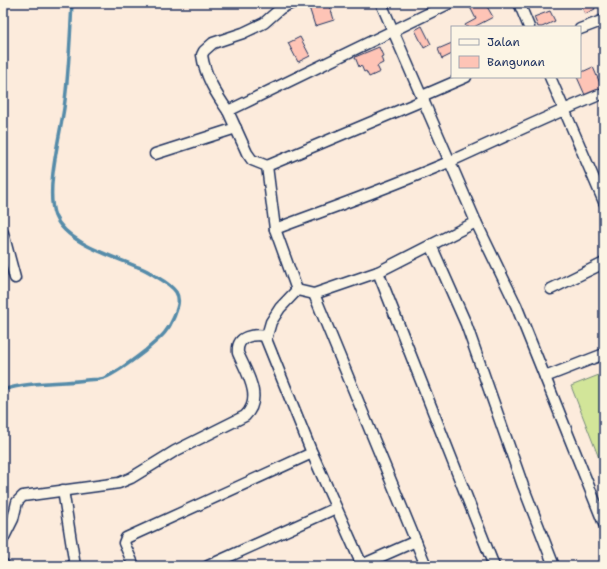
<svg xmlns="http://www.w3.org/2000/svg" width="607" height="569" font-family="'Shantell Sans',sans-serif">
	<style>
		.green { fill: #d2e599; stroke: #768a7c }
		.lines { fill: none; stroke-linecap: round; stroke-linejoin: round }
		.stream { stroke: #558ba9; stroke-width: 3.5 }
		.building { fill: #fec4b6; stroke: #1b2f5e }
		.minor-casing { stroke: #1b2f5e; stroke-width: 13 }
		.minor { stroke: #fcf5e5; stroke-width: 10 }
	</style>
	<rect width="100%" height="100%" fill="#fcebdc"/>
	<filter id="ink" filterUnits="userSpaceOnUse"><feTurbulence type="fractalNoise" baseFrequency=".025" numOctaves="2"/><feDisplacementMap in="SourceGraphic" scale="8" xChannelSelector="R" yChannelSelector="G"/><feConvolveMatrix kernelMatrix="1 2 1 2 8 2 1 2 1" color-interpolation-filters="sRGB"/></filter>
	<g filter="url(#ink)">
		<path class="green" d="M604,373v98l-33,-85z"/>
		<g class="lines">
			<path class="stream" d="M3,390c27,-9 56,-6 83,-10 6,-1 13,0 18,-2 10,-4 32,-20 41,-27 13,-12 22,-17 29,-34 3,-8 7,-17 2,-25 -5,-7 -12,-11 -19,-15 -6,-4 -12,-8 -19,-10 -25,-11 -71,-23 -83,-51 -10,-25 5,-80 9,-108 5,-35 6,-70 8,-105"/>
		</g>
		<g class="building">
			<path d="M322,3h7l5,17 -19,6 -6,-19z"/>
			<path d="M473,3h12l8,14 -19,10h-8l-1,-2 11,-6 -7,-14z"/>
			<path d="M580,3h13l2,6 -10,5z"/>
			<path d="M550,11l5,10 -13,6h-4l-4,-10z"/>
			<path d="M422,26l9,18 -7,4 -9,-18z"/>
			<path d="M300,37l10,19 -12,6 -10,-19z"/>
			<path d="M452,43v11l-10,5 -4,-10z"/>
			<path d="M379,47l4,9 -2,1 2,6 -6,3 3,6 -11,5 -3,-6 -2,1 -3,-7 -2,2 -4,-10z"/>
			<path d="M593,67l9,21 -17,7 -8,-18h3v-4z"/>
		</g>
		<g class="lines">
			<g class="minor-casing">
				<g id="minor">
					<path d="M381,3l95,219 40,83 29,72"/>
					<path d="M519,3l10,24"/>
					<path d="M580,29l24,-9"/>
					<path d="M550,77l54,125"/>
					<path d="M422,96l44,-19"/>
					<path d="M228,111c-12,-17 -23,-35 -26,-56l2,-4 9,-8 30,-10 21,-10 17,-15 11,-5"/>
					<path d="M155,154l81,-26"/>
					<path d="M267,166l157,-66"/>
					<path d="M275,229c59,-22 119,-43 176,-68 51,-23 101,-47 153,-68"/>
					<path d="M3,233l12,45"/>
					<path d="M431,245l35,79 57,162 31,80"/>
					<path d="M378,272l116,294"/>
					<path d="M551,289l53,-26"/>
					<path d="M297,290l-22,-61 -8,-63 -15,-6 -5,-7 -19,-42 222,-108"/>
					<path d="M314,294l112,272"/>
					<path d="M604,354l-59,23 59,147"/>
					<path d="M63,490l12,76"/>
					<path d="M3,539l10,-20 4,-17 6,-6 96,-13 12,-5 44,-27 70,-35c19,-18 1,-44 -7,-63 -2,-18 16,-19 29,-17"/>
					<path d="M416,541l-50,22 -4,1 -1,-1 -49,-110 -46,-114 5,-17 9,-14 17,-18 17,4 64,-22 98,-50"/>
					<path d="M3,564l1,2"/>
					<path d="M134,566l-10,-23 2,-5 186,-85"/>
					<path d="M208,566l128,-58"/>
				</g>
			</g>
			<use href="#minor" class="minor"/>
		</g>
	</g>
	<rect width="607" height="569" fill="none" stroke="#fcf5e5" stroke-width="16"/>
	<rect x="8" y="8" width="591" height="553" fill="none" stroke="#1b2f5e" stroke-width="1.5" filter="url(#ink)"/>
	<rect x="451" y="26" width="130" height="52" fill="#fcf5e5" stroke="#a2a6af"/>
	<rect x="459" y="39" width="20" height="6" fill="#fcf5e5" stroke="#a2a6af"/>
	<text x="487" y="46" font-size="12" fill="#1b2f5e">Jalan</text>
	<rect x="459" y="56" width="20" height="12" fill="#fec4b6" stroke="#a2a6af"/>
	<text x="487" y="66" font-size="12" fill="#1b2f5e">Bangunan</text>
</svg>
